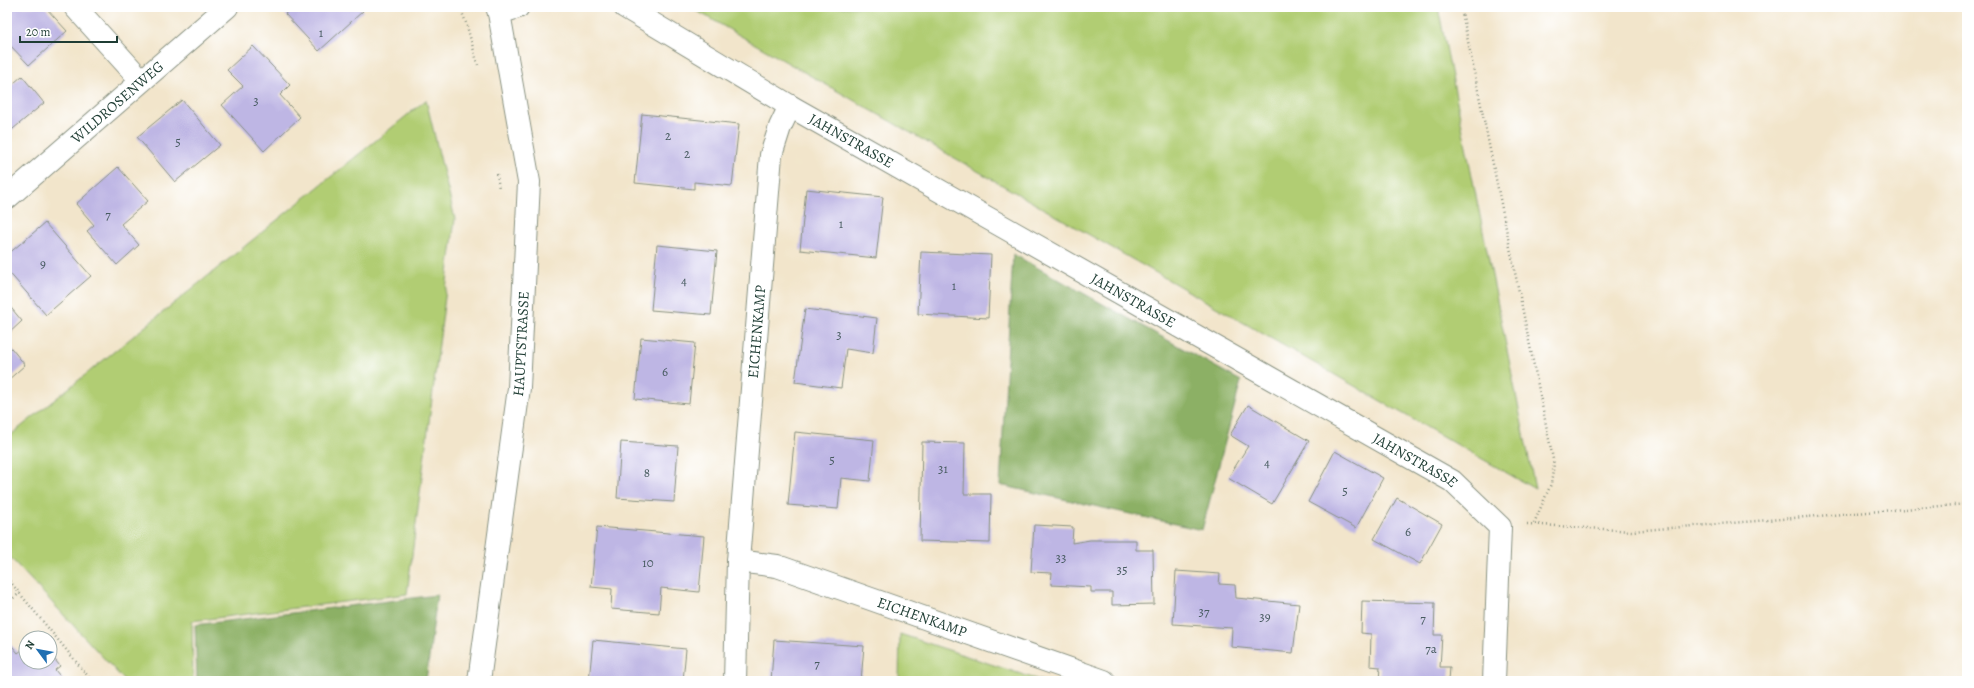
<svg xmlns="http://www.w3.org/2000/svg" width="1974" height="688" font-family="Alegreya,serif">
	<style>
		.green { fill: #b1cd73; stroke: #688554 }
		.forest { fill: #8cb065; stroke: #56764c }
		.building { fill: #beb6e4 }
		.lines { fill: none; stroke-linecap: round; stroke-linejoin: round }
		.minor-casing { stroke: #889180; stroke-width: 24 }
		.path { stroke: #889180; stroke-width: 2.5; stroke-dasharray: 1 3; stroke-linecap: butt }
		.minor { stroke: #fff; stroke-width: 22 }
		.labels { text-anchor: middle; stroke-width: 3; stroke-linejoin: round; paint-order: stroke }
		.number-label { font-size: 13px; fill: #475b60 }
		.street-label { font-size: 15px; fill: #1f3d34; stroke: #fff }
	</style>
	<rect width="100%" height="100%" fill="#fff"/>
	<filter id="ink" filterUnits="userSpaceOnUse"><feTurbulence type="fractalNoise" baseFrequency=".025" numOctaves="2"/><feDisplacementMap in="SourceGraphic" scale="8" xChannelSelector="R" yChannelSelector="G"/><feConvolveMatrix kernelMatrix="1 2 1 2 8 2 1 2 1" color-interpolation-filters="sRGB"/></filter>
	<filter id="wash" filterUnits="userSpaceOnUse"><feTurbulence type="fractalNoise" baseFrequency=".012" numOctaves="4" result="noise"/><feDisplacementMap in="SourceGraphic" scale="16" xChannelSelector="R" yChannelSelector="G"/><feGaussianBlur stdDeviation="0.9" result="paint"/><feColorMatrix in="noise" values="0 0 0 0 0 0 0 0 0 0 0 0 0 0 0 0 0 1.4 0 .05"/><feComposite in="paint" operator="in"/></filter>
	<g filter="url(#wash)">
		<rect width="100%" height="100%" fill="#f2e5cb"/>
		<g class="green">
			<path d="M690,7h748l97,482z"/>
			<path d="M426,100l29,119 -48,375 -215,27 1,60h-68l-118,-127v-116z"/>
			<path d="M900,634l142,47h-143z"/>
		</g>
		<g class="forest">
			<path d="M1013,254l228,127 -39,149 -202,-45z"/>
			<path d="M437,595l-11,86h-229l-2,-56z"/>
		</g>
		<g id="blocks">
			<g class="building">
				<path d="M7,7h38l22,24 -38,34 -22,-23z"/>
				<path d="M293,7h66l4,4 -44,40 -34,-37z"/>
				<path d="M253,46l37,39 -10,10 20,22 -36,34 -42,-46 21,-19 -16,-16z"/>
				<path d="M22,76l22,27 -37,31v-45z"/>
				<path d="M182,100l38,45 -45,37 -38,-45z"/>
				<path d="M642,114l97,10 -7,62 -38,-4v7l-59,-6z"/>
				<path d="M118,167l30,34 -27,23 18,21 -22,20 -30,-34 7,-6 -18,-21z"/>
				<path d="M806,189l77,8 -7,61 -76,-8z"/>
				<path d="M45,223l46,53 -45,39 -39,-45v-15z"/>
				<path d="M657,245l60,6 -6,64 -60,-5z"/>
				<path d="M921,252l70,3 -3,63 -70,-4z"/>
				<path d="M7,303l15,18 -15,14z"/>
				<path d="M805,309l72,9 -4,35 -27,-4 -5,39 -46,-6z"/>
				<path d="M641,338l54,5 -6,61 -54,-5z"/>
				<path d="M7,343l18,22 -18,16z"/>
				<path d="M1248,405l61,36 -37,63 -44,-26 20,-32 -18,-11z"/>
				<path d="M795,432l79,8 -4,41 -29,-3 -3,31 -50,-4z"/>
				<path d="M621,442l57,4 -4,56 -57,-4z"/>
				<path d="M922,442l43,1 -1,51h27l-1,49 -70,-2z"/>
				<path d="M1335,451l48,27 -27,50 -48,-26z"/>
				<path d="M1397,498l45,26 -22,40 -46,-25z"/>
				<path d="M1034,525l39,2 -1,16 18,-3h46v10h17l1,54 -42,1v-13h-21v-5l-40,-2 1,-12 -21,-1z"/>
				<path d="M597,527l107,9 -5,56 -38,-4 -2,25 -48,-4 1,-20 -21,-2z"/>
				<path d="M1176,571l44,3 -1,10 16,1 1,13 63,6 -6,49 -62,-6 1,-19 -59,-4z"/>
				<path d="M1362,601l73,2 -1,32h8l-2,32h10l-1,14h-70l1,-14 -10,-1 1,-32 -10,-1z"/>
				<path d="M7,640l11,13 8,-6v15h24v-8l10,12 -5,4 9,11h-57z"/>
				<path d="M593,640l93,9 -3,32h-94z"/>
				<path d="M774,640l90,6 -3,35h-90z"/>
			</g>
		</g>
	</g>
	<g filter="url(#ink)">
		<use href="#blocks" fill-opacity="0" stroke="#889180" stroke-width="1"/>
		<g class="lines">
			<g class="minor-casing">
				<g id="minor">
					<path d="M75,7l66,73"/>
					<path id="s1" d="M625,7l165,99 662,375 48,46 -6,154"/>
					<path d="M499,13l19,-6"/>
					<path id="s2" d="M7,198l220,-191"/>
					<path id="s3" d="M738,561l39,5 327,115"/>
					<path id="s4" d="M479,681l40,-293 10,-206 -30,-169 -2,-6"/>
					<path id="s5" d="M735,681l3,-120 33,-406 9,-28 10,-21"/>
				</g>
			</g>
			<g class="path">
				<path d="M460,7l6,16 12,42"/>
				<path d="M1461,7l93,457 -3,20 -17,39"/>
				<path d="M497,174l2,15"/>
				<path d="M1527,524l105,7 335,-27"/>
				<path d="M7,578l85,103"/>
				<path d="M7,603l13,-10"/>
			</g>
			<use href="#minor" class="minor"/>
		</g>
	</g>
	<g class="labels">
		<g class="number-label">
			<text x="321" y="37">1</text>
			<text x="256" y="105">3</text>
			<text x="668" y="140">2</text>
			<text x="178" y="146">5</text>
			<text x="687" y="158">2</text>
			<text x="108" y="219">7</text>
			<text x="841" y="228">1</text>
			<text x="43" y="268">9</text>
			<text x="684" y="285">4</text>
			<text x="954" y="290">1</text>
			<text x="839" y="339">3</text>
			<text x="665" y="376">6</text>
			<text x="832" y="464">5</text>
			<text x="1267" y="467">4</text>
			<text x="943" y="473">31</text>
			<text x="647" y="477">8</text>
			<text x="1345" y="495">5</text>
			<text x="1408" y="536">6</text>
			<text x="1061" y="562">33</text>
			<text x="648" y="567">10</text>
			<text x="1122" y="574">35</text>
			<text x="1204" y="616">37</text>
			<text x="1265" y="621">39</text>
			<text x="1423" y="623">7</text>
			<text x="1431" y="653">7a</text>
			<text x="817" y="668">7</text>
		</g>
		<g class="street-label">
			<text dy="5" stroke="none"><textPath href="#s2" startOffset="146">WILDROSENWEG</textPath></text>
			<text dy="5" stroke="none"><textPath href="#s1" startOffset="263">JAHNSTRASSE</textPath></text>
			<text dy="5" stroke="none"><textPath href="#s1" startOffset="587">JAHNSTRASSE</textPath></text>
			<text dy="5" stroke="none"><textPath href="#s5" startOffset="350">EICHENKAMP</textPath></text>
			<text dy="5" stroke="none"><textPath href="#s4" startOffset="340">HAUPTSTRASSE</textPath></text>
			<text dy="5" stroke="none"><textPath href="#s1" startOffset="911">JAHNSTRASSE</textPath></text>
			<text dy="5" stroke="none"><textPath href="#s3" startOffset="193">EICHENKAMP</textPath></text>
		</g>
	</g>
	<rect width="1974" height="688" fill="none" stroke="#fff" stroke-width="24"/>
	<g transform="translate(38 650) rotate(302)"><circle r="19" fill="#ffffff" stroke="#a5b1ae"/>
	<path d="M0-3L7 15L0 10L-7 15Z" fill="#1f6fb2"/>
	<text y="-6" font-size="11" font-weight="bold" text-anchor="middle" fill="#1f3d34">N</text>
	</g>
	<path d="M20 36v6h97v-6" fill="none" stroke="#1f3d34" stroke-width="2"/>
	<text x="26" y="36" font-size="12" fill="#1f3d34" stroke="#ffffff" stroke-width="3" paint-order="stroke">20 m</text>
</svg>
